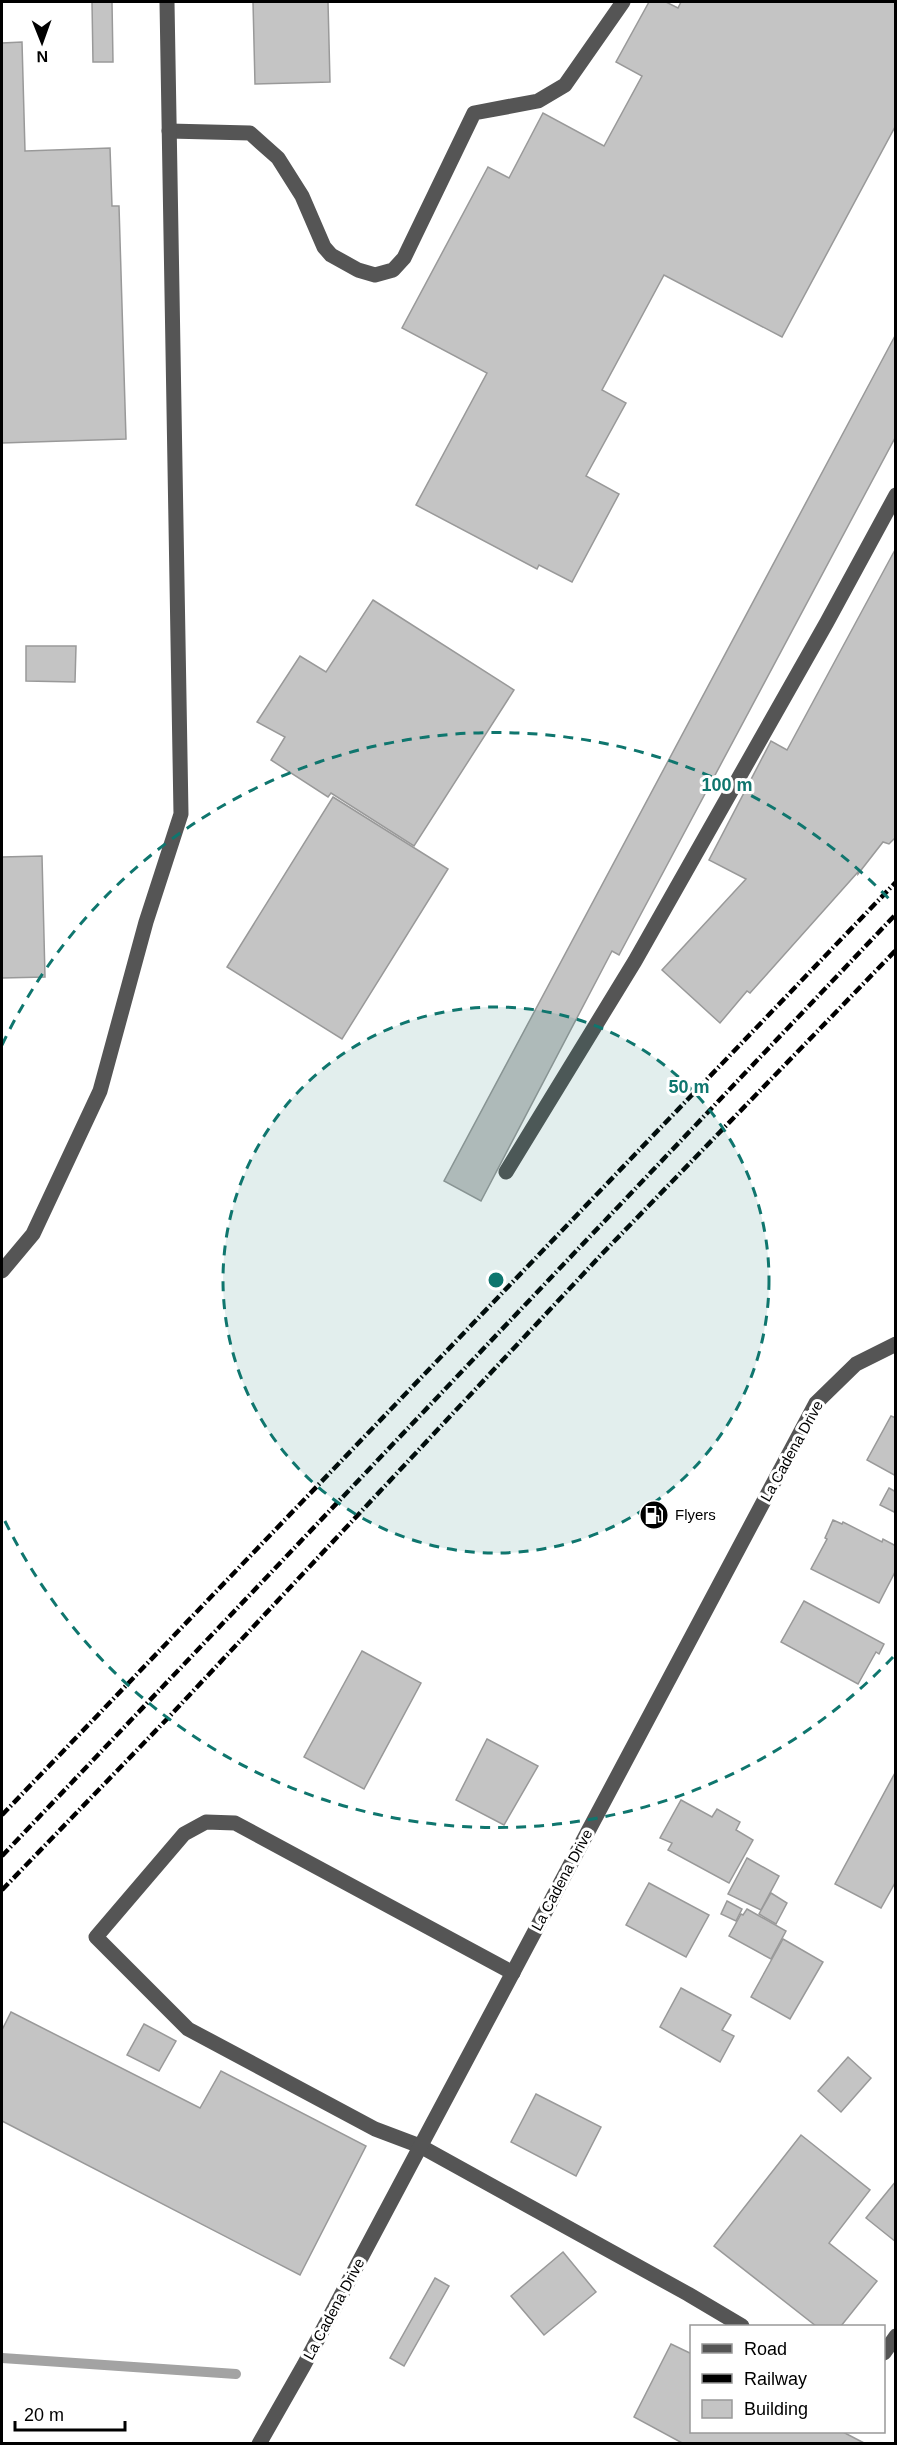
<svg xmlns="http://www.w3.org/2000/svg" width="897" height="2445" font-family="Arial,sans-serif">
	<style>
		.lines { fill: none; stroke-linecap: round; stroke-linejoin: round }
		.stream { stroke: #a3a3a3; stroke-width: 10 }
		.building { fill: #c4c4c4; stroke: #999; stroke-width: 1.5 }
		.minor { stroke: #555; stroke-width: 15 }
		.rail { stroke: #000; stroke-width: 4.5; stroke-dasharray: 9 3 1.5 3; stroke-linecap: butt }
		.ring { fill: none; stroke: #0f766e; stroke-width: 3; stroke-dasharray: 10 8 }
		.labels { text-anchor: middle; stroke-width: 6; stroke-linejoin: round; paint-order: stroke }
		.street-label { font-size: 15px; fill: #000; stroke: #fff }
		.poi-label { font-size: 15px; fill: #000; stroke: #fff; text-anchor: start }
		.centre { fill: #0f766e; stroke: #fff; stroke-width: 3 }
		.ring-label { font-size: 18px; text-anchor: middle; font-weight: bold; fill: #0f766e; stroke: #fff; stroke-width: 6; stroke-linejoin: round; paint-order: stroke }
	</style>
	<rect width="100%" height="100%" fill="#fff"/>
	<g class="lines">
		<path class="stream" d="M2,2358l234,16"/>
	</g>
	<g class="building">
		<path d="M92,2h20l1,60h-20z"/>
		<path d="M253,2h75l2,80 -75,2z"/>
		<path d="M649,2h17l12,6 3,-6h215v123l-114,212 -118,-62 -62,115 24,13 -40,73 33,18 -47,88 -33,-17 -2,4 -121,-64 71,-132 -85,-45 86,-161 21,11 34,-65 61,33 38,-70 -26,-14z"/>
		<path d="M22,42l3,109 85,-3 2,58h7l7,233 -124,4v-400z"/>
		<path d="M896,334v102l-277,519 -7,-4 -131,250 -37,-20z"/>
		<path d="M896,548v289l-7,7 -6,-2 -25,32v-2l-108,121 -3,-2 -27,32 -58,-53 84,-91 -37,-19 62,-119 16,9z"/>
		<path d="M373,600l141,90 -100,156 -83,-53 -3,4 -57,-37 14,-23 -28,-15 43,-66 26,16z"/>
		<path d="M26,646h50l-1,36 -49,-1z"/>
		<path d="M333,797l115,72 -106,170 -115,-72z"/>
		<path d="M42,856l3,121 -43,1v-121z"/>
		<path d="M891,1416l5,2v58l-29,-16z"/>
		<path d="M889,1488l7,4v21l-16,-8z"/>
		<path d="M833,1520l9,4 1,-2 39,20 1,-3 13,7v24l-17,33 -68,-34 16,-30 -2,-1z"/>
		<path d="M804,1601l80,43 -5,10 -3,-2 -18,32 -77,-42z"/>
		<path d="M362,1651l59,32 -57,106 -60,-32z"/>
		<path d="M487,1739l51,27 -34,59 -48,-25z"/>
		<path d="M896,1771v110l-15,27 -46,-24z"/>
		<path d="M681,1800l31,17 5,-8 23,13 -4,8 17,10 -24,43 -61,-33 4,-7 -12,-5z"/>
		<path d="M747,1858l32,18 -18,34 -33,-16z"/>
		<path d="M649,1883l60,32 -23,42 -60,-32z"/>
		<path d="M771,1893l16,10 -11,21 -17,-10z"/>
		<path d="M727,1901l15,8 -6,12 -15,-7z"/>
		<path d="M747,1909l39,22 -15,28 -42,-23 12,-22 2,1z"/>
		<path d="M783,1939l40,23 -33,57 -39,-22z"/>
		<path d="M681,1988l50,27 -9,15 12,6 -14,26 -60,-35z"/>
		<path d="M11,2012l189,96 21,-37 145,75 -66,129 -298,-154v-91z"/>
		<path d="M144,2024l32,17 -17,30 -32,-16z"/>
		<path d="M848,2057l23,21 -30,34 -23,-21z"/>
		<path d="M536,2094l65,33 -25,49 -65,-34z"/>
		<path d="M801,2135l69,55 -41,53 48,38 -36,45h-25l-102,-80z"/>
		<path d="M896,2181v61l-30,-24z"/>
		<path d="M563,2252l33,40 -52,43 -33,-39z"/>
		<path d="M435,2278l14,8 -45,80 -14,-8z"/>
		<path d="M671,2344l21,10v78h151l23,12h-182l-50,-27z"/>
	</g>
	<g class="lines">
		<g class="minor">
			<path d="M169,131l81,2 28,25 24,38 22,51 7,8 27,15 17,5 18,-5 11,-12 70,-145 64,-12 27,-16 58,-83"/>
			<path d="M506,1172l129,-211 192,-339 69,-127"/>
			<path d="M2,1271l31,-37 67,-143 46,-169 35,-108 -14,-812"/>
			<path d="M513,1973l-278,-150 -29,-1 -22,12 -88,103 92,92 187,100 45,17 268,148 54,32"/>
			<path d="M884,2353l12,-17"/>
			<path d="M259,2444l45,-79 512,-962 40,-39 40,-20"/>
		</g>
		<g class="rail">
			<path d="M2,1815l894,-933"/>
			<path d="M2,1856l894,-942"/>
			<path d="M2,1890l166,-172 433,-463 295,-305"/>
		</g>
	</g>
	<circle cx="496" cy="1280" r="273" fill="#0f766e" fill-opacity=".12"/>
	<g class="ring">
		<circle cx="496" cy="1280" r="273"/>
		<path d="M893 1657A547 547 0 0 1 2 1515M2 1045A547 547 0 0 1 893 903"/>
	</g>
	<defs>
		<g id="fuel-disc" transform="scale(1.5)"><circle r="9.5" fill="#000" stroke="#fff"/><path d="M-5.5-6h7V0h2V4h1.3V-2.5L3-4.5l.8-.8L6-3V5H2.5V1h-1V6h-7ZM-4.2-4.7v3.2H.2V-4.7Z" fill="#fff"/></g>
	</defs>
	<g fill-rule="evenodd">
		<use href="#fuel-disc" x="654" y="1515"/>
	</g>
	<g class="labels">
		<g class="street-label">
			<text transform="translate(792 1451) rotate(-61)" y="5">La Cadena Drive</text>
			<text transform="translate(562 1880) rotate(-62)" y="5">La Cadena Drive</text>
			<text transform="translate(334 2309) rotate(-62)" y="5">La Cadena Drive</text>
		</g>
		<g class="poi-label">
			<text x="675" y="1520">Flyers</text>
		</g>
	</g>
	<circle cx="496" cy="1280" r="9" class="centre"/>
	<g class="ring-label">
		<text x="727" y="791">100 m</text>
		<text x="689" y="1093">50 m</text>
	</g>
	<rect width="897" height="2445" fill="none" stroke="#000000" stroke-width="6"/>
	<rect x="690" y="2325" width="195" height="108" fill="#ffffff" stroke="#999999" stroke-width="1.5"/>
	<rect x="702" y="2344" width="30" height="9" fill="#555555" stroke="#999999" stroke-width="1.5"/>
	<text x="744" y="2355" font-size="18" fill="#000000">Road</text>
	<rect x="702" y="2374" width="30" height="9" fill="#000000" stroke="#999999" stroke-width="1.5"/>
	<text x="744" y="2385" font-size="18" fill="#000000">Railway</text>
	<rect x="702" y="2400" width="30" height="18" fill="#c4c4c4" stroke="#999999" stroke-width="1.5"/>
	<text x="744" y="2415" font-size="18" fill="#000000">Building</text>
	<g transform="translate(42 42) rotate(179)" stroke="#ffffff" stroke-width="4.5" paint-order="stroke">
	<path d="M0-4.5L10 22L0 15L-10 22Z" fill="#000000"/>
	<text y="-9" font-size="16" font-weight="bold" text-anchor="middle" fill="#000000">N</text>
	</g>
	<path d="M15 2421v9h110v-9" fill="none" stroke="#000000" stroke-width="3"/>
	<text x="24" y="2421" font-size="18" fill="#000000" stroke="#ffffff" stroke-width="4.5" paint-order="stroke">20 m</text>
</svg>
